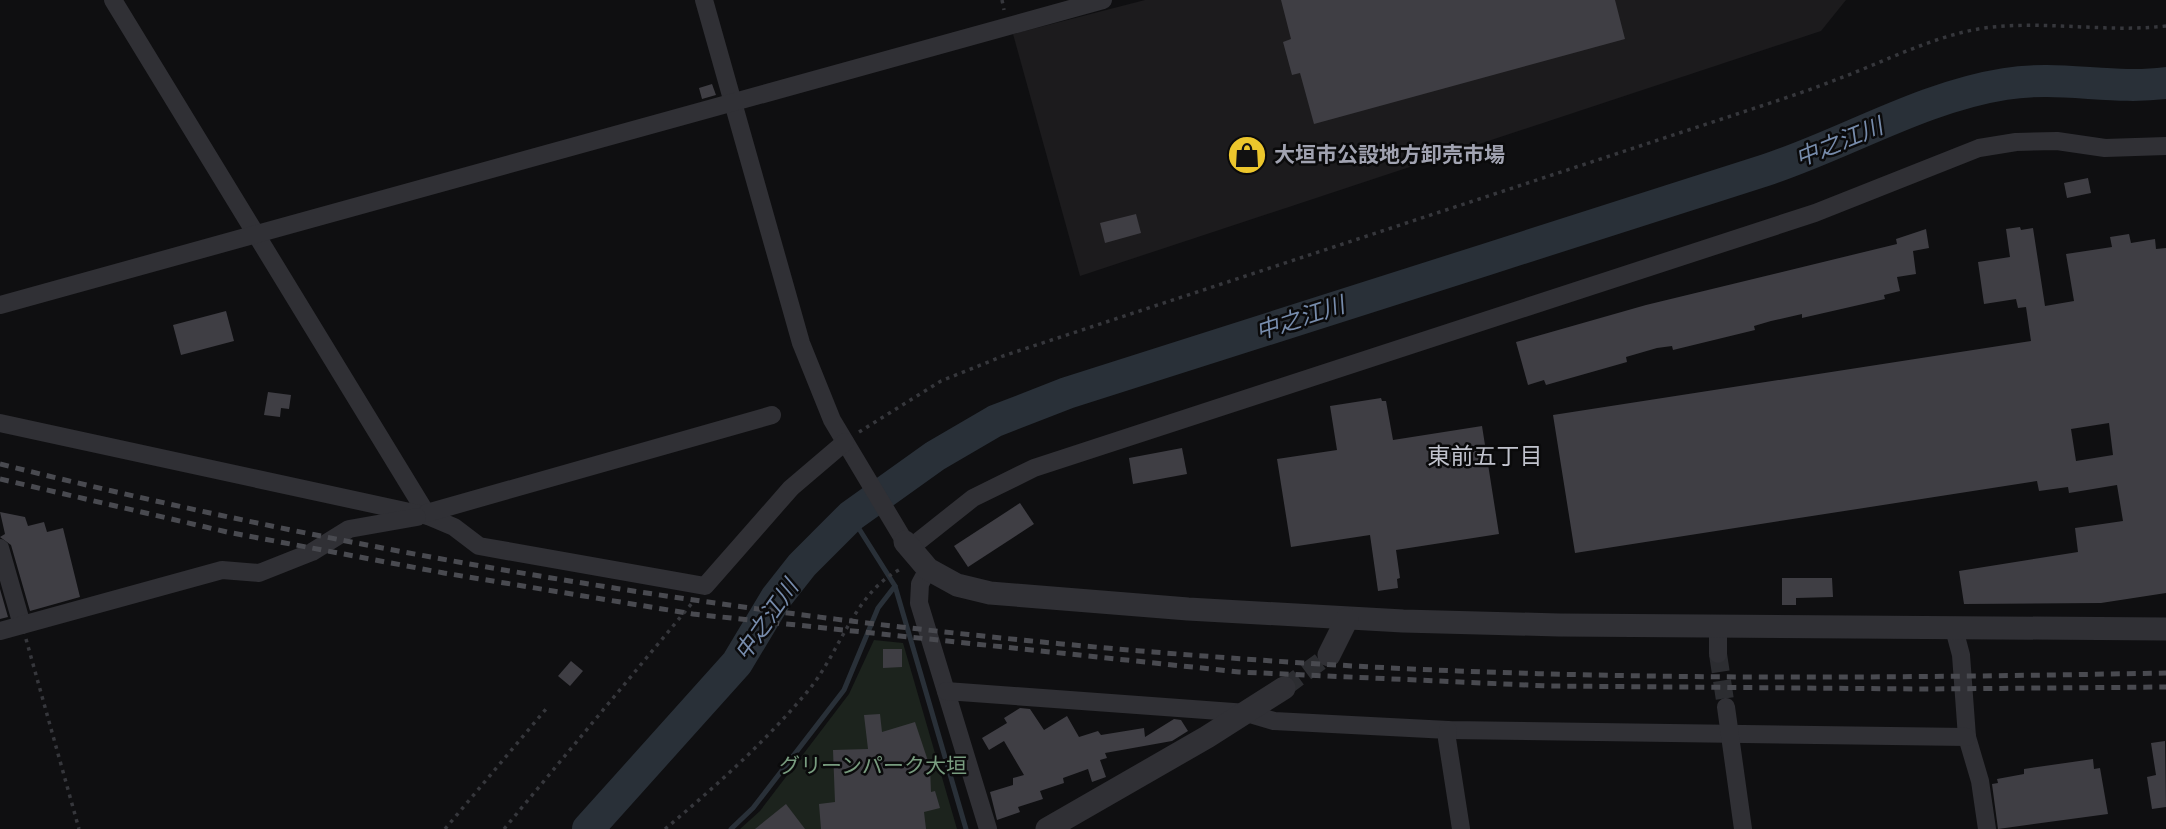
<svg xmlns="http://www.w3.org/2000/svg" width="2166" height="829" font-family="Karla,'Noto Sans JP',sans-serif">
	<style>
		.built { fill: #1c1b1d }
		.green { fill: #1c231d }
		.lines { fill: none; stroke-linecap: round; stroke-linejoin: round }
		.stream { stroke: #293038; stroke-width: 5 }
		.river { stroke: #293038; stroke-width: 32 }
		.building { fill: #3f3e44; fill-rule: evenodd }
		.minor-tunnel { stroke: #2c2d31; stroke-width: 18; stroke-dasharray: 18 9; stroke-linecap: butt }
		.path { stroke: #36373c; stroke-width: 3.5; stroke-dasharray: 3.5 5; stroke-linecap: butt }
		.minor { stroke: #303035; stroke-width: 18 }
		.tertiary { stroke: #303035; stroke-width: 23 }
		.rail { stroke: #494a50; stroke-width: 5; stroke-dasharray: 9 7; stroke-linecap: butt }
		.labels { text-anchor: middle; stroke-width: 5; stroke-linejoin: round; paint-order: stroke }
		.poi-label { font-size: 21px; font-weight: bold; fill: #a1a3b1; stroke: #0a0a0b; text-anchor: start }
		.park-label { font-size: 21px; fill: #789c7f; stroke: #0a0a0b }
		.water-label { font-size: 23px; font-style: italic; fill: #778cac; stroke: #0a0a0b }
		.neighbourhood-label { font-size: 23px; fill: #c1c3cd; stroke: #0a0a0b }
	</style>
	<rect width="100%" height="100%" fill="#0f0f11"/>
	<path class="built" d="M1145,0h701l-25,31 -741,245 -67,-242z"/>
	<path class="green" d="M874,640l29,3 54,186h-217l20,-18 89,-117z"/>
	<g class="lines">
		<g class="stream">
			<path d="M851,516l44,70 71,243"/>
			<path d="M731,829l22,-21 91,-118 34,-82 17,-22"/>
		</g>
		<path class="river" d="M588,829l149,-166 39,-65 26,-33 49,-49 84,-60 60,-35 72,-28c233,-73 466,-149 699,-223 79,-26 156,-73 239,-86 54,-9 107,6 161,-1"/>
	</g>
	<g class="building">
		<path d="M1281,0h334l10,39 -311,85 -14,-51 -8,2 -9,-33 8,-3z"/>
		<path d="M712,84l4,11 -14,4 -3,-11z"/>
		<path d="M2088,178l3,15 -24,5 -3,-15z"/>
		<path d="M1136,214l5,19 -36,10 -5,-20z"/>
		<path d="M2020,227l1,3 12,-2 12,78 29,-5 -8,-47 46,-7 -2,-10 19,-3 2,9 24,-4 1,10 10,-1v345l-65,10 -137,1 -5,-33 119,-19 -3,-24 48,-7 -6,-36 -48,8 -1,-6 -29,4 -2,-10 -462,72 -22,-138 478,-74 -5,-34 -8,1 -2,-9 -32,5 -6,-42 32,-5 -4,-28zM2109,423l4,32 -37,6 -5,-32z"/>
		<path d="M1926,229l3,19 -16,3 3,23 -19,3 3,14 -16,4 1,4 -83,19v-4l-31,7 -17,5 1,4 -82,20 -1,-4 -15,2 -31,9 1,5 -81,23 -2,-5 -16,5 -12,-43 130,-37 251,-61 -1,-5z"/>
		<path d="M226,311l8,30 -53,14 -8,-30z"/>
		<path d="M268,392l23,3 -2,14 -8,-1 -1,9 -16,-2z"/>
		<path d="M1381,398l1,3h4l7,39 89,-14 17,108 -103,16 4,28 -3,1 1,9 -20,3 -8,-56 -79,12 -14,-88 60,-9 -7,-44z"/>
		<path d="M1182,448l5,26 -54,10 -4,-26z"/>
		<path d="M1020,503l14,21 -66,43 -14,-21z"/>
		<path d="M0,512l25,5 3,9 16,-4 3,10 16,-4 17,69 -50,14 -19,-66 -11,-8 5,-3z"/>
		<path d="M1782,578h50l1,19 -37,1v7h-14z"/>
		<path d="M0,589l8,28 -8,2z"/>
		<path d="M883,649h19v18l-19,1z"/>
		<path d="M571,661l12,10 -13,15 -12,-10z"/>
		<path d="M1020,708l10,1 14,21 23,-14 12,21 19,-6 3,4 43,-7 1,9 29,-18 7,1 7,11 -16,10 -67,12 2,5 -7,2 6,17 -14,5 -4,-13 -25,9 1,5 -24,8 3,8 -25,8 2,5 -23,8 -7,-28 23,-7v-7l11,-3 -20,-34 -15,9 -7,-12 25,-15 -3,-5z"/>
		<path d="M880,714l2,18 33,-10 15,45 1,25 4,-1 5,17 -16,4 2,17h-105l-2,-25 16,-2 -2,-52 35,-1 -4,-34z"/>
		<path d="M2165,741l1,66 -14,2 -5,-32 9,-2 -5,-32z"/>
		<path d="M2093,759l1,10 6,-1 8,46 -110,15 -6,-45 6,-1 -1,-4 27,-5v-5z"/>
		<path d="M786,804l19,25h-50z"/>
	</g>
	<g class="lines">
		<g class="minor-tunnel">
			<path d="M1718,654l8,53"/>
			<path d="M1284,688l45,-33"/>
		</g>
		<g class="path">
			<path d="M1002,0l2,10"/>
			<path d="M859,432l82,-51 62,-25 734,-242c33,-11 68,-22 101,-35 48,-18 95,-43 146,-51 62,-8 121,5 182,-2"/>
			<path d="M26,639l53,190"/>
			<path d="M445,829l101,-120"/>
			<path d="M504,829l189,-227"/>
			<path d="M665,829c50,-42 100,-87 142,-137 34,-40 47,-101 96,-124"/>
		</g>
		<g class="minor">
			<path d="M113,0l315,516"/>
			<path d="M704,0l97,343 31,77 73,122"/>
			<path d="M0,305l1103,-305"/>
			<path d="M0,423l428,93 26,11 25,19 226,40 86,-98 54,-46"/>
			<path d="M427,513l345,-98"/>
			<path d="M0,548l22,77"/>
			<path d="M910,548l63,-50 61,-30 781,-255 164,-65 37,-6 41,-1 48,7 61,-2"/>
			<path d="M928,569l-8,15 -1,19 69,226"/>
			<path d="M1954,629l7,26 6,82 13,44 7,48"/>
			<path d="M0,631l222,-61 37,3 53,-21 37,-23 68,-12"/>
			<path d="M1718,654v-27"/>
			<path d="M946,691l301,22 27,8 174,9 519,7"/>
			<path d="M1726,707l17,122"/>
			<path d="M1448,730l-1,9 14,90"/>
		</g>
		<g class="tertiary">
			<path d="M905,542l23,27 29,16 33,8 198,16 215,12 156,4 607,4"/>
			<path d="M1329,655l18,-36"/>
			<path d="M1047,829l160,-92 77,-49"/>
		</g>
		<g class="rail">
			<path d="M0,464c444,111 898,176 1354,202 270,15 542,12 812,7"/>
			<path d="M0,479l227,53 217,41 249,41 546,58 310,14 377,3 240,-2"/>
		</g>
	</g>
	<defs>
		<g id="shop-disc" transform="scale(2.0125)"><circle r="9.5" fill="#ecc62c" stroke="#0a0a0b"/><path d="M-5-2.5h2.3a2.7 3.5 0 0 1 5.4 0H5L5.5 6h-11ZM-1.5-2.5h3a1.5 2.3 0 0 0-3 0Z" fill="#111"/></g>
	</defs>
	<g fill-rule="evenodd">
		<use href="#shop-disc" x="1247" y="155"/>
	</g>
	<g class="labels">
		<g class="poi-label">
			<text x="1274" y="162">大垣市公設地方卸売市場</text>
		</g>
		<g class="park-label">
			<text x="873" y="773">グリーンパーク大垣</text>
		</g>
		<g class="water-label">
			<text transform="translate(1839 142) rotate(-22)" y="8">中之江川</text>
			<text transform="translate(1300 318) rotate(-18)" y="8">中之江川</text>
			<text transform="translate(766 620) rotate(-55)" y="8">中之江川</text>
		</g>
		<g class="neighbourhood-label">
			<text x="1485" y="464">東前五丁目</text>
		</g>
	</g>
</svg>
